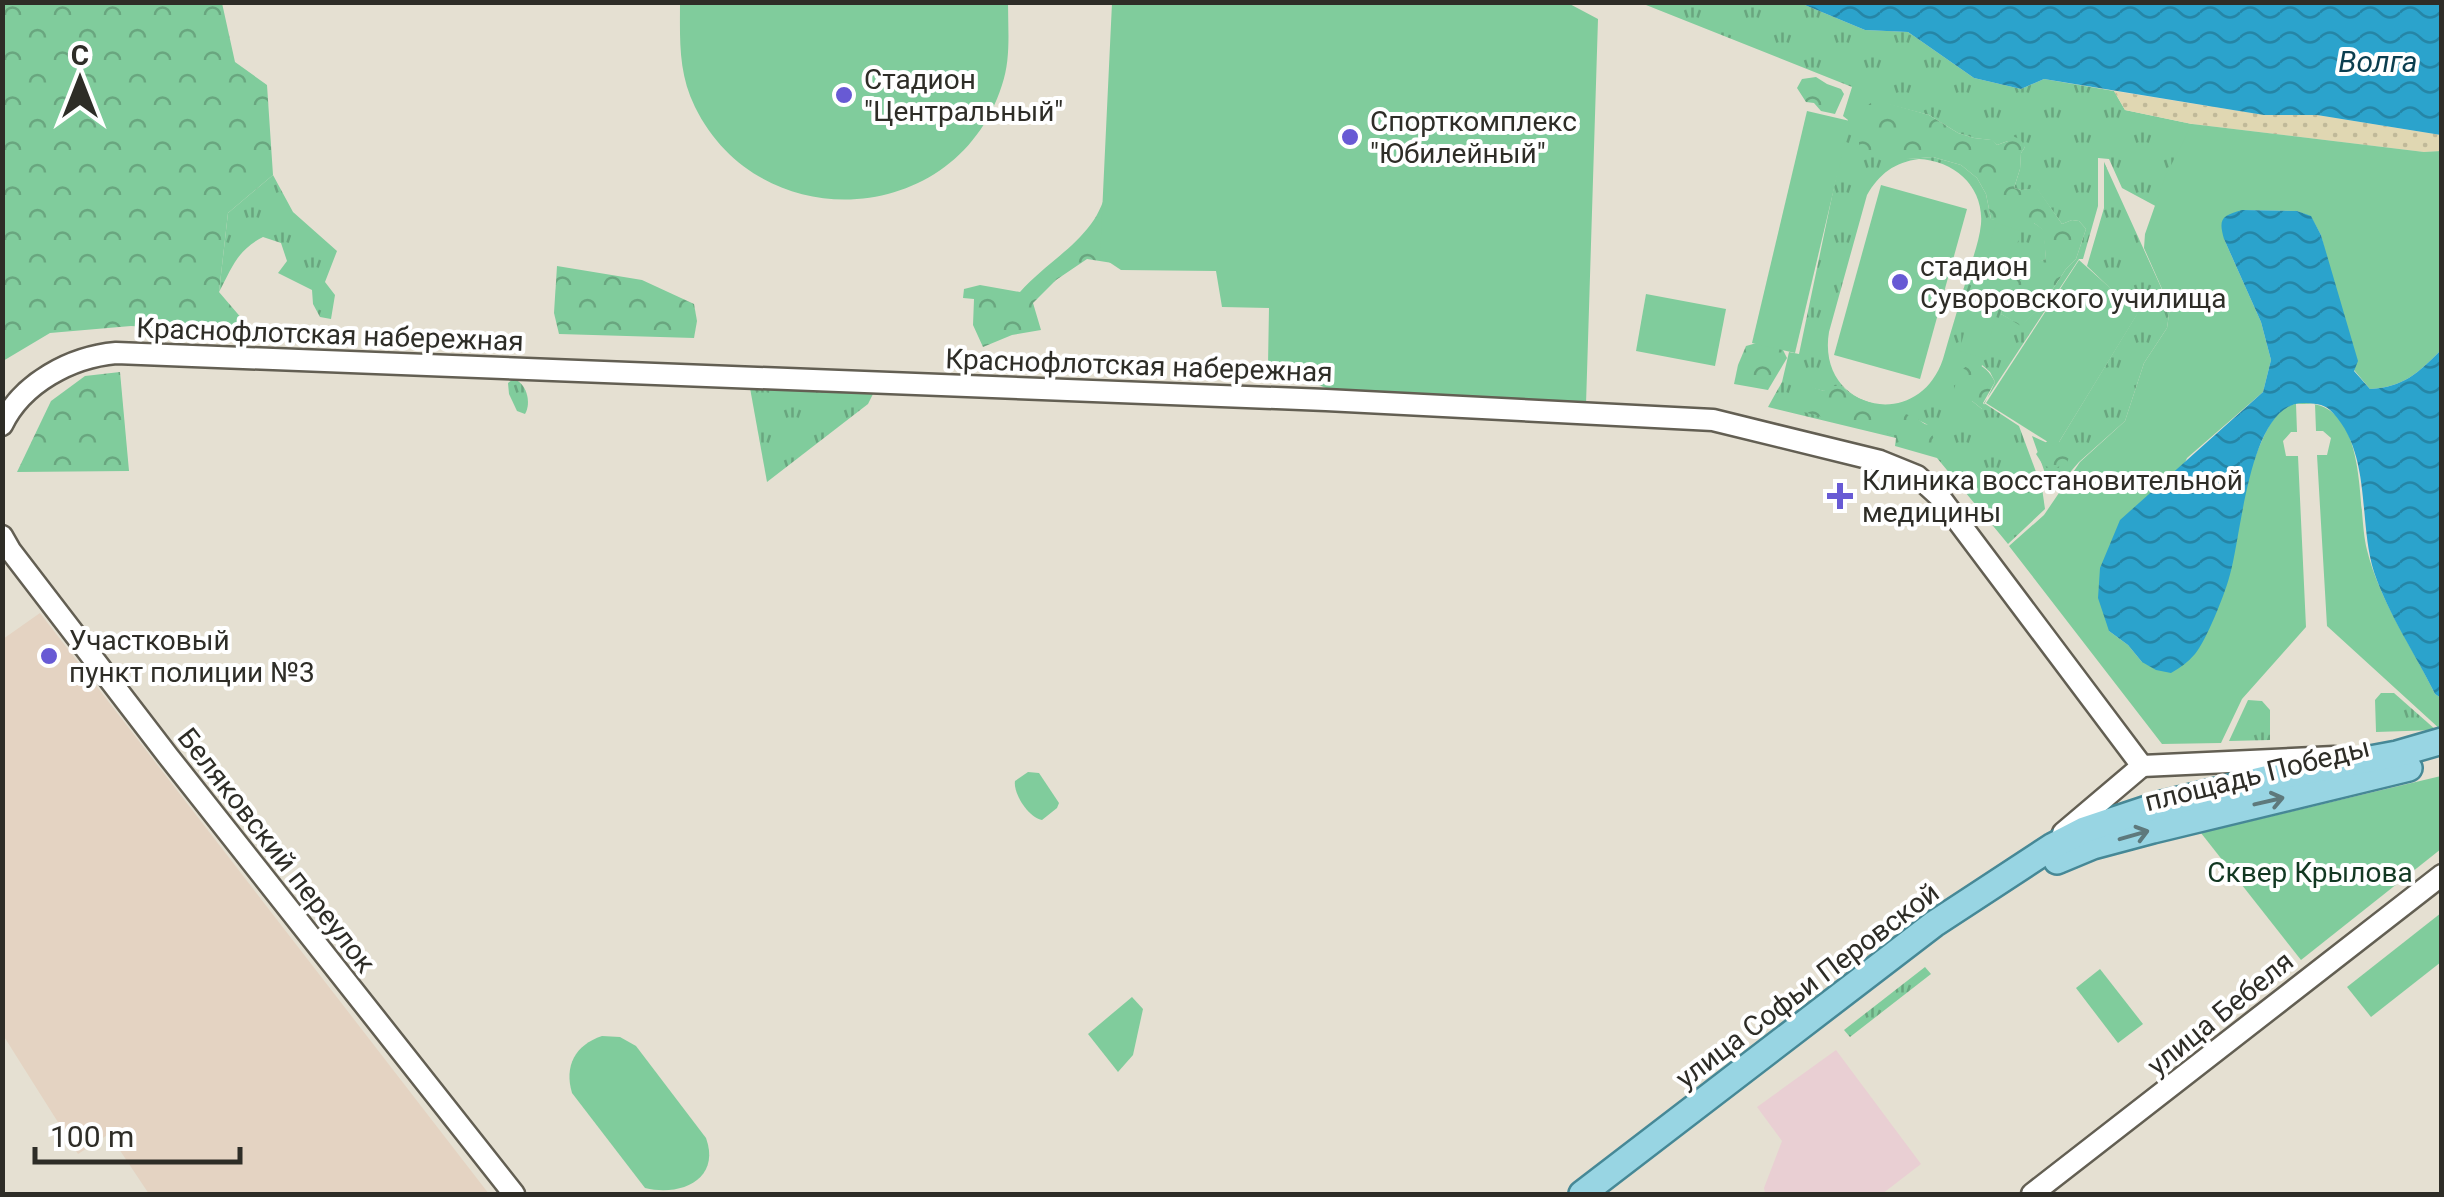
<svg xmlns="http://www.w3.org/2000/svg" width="2444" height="1197" font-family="Roboto,sans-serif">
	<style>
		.industrial { fill: #e4d3c2 }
		.medical { fill: #e9cfd3 }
		.grass { fill: url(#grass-tufts); fill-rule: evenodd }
		.forest { fill: url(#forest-crowns) }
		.sand { fill: url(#sand-dots) }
		.park { fill: #80cc9c }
		.water { fill: url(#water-waves) }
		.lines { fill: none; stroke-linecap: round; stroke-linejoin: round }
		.tertiary-casing { stroke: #635f53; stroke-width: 25 }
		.primary-casing { stroke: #468896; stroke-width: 30 }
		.tertiary { stroke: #fff; stroke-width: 20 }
		.primary { stroke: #98d5e3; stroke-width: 25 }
		.oneway { stroke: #5e797c }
		.poi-dot { fill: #685ad4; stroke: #fff; stroke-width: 4 }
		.labels { text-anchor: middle; stroke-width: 8; stroke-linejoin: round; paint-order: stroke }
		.poi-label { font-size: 28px; fill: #2e2d27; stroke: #fff; text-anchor: start }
		.street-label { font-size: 28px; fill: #2e2d27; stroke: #fff }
		.park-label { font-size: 28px; fill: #123822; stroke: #fff }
		.water-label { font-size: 30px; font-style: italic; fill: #0b3e4f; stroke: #fff }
	</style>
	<defs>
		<pattern id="grass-tufts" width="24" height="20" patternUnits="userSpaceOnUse" patternTransform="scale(2.5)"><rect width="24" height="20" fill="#80cc9c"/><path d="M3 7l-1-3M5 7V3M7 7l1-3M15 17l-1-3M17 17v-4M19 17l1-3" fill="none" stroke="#69a67f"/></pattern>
		<pattern id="forest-crowns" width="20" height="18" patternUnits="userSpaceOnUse" patternTransform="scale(2.5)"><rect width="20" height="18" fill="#80cc9c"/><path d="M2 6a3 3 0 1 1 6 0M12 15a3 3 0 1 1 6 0" fill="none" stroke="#69a67f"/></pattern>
		<pattern id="sand-dots" width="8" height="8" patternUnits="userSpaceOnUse" patternTransform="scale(2.5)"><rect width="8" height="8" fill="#e0d7b2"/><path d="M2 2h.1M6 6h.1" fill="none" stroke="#c0b999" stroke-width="1.8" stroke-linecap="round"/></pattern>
		<pattern id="water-waves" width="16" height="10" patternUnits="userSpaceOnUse" patternTransform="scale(2.5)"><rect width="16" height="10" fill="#2ba3cc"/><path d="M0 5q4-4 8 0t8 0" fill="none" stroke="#2585a6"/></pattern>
	</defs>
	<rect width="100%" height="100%" fill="#e5e0d2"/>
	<path class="industrial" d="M40,613l449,581h-340l-40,-60 -31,20 -75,-119v-396z"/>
	<path class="medical" d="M1836,1050l85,114 -39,30h-117l-1,-6 18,-47 -25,-34z"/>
	<g class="grass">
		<path d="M1641,3h159l65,27 43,2 66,46 47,11 23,-10 70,12 11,19 67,14 1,11 -32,74 -39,-21 -13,-29 -11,-1v48l-15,53h-4l-95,144 35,23 23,62 3,21 -37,35 -71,-86 -42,-12 1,-8 -128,-31 14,-25 7,-30 10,2 49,-234 -5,-4 9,-29zM1876,101l53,14 29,18 16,5 17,2 6,5 11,-4 17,6 -4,6 -1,16 -6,19 7,2 16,-1 25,35 10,-4 7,1 7,8 -10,30 -10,10 -25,38 -20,18 -20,-11c7,-25 20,-46 45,-55l-2,-29 -10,-7 -43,-4 -5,-25 -9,-16 -16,-13 -28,-8 -25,2zM1919,159c36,2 65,28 62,65 -2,20 -11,41 -16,60 -7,25 -15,50 -22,75 -25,75 -127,51 -114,-27l38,-137c12,-21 28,-33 52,-36zM1982,365l8,7 5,10 -13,27 -10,-8zM1842,386c19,23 60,24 86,39l-119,-38 15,4z"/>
		<path d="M2104,162l66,145 -3,21 -23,35 -19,58 -46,41 -27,31 -20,-57 24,11 81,-133 -50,-48 17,-58z"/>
		<path d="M273,175l20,37 44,39 -12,31 10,13 -4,24 -11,-2 -7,-13 -1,-14 -34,-17 9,-12 -6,-18 -18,-6c-26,13 -31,31 -44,55l9,-79z"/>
		<path d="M513,379c13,3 19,23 12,35l-8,-3 -8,-17 -1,-11z"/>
		<path d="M750,388l124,4 -6,12 -101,78z"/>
		<path d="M2381,693h13l42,37 -60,2 -1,-32z"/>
		<path d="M2248,700l14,1 8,9v30l-41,1z"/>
		<path d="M1925,967l6,7 -81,63 -6,-7z"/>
	</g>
	<g class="forest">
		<path d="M3,2l219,1 13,59 32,23 6,90 -45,38 -9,79 36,42 -124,-8 -81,7 -47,28z"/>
		<path d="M1816,77l11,7 14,5 3,5 -9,20 -14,-3 -7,-8 -8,-1 -9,-14 5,-9z"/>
		<path d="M1876,100l53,15 29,18 16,5 18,2 5,5 11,-4 4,-5 8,3 5,8 -4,6 -1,16 -6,19 7,2 16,-2 25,36 10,-4 7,1 7,8 -10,30 -10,10 -25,38 -20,19 -20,-12c3,-13 11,-24 14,-37l19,-14 12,-4 -3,-29 -9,-7 -10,5 -33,-9 -5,-25 -9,-16 -16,-13 -28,-8 -25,2 -49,-10v-39z"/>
		<path d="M1109,187l16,78 -38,-6 -31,21 -23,23 8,27 -29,5 -29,12 -10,-22 1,-26 -11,-1 1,-9 16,-4 40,7c22,-25 51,-41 71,-68 8,-10 13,-25 18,-37z"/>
		<path d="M557,266l85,14 52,24 3,17 -3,17 -135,-4 -5,-21z"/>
		<path d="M1771,339l9,5 7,14 -19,32 -34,-6 4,-19 8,-19z"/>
		<path d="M1973,362c11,4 17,10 22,20l-12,21 5,7 -6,-1 -10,-8 -8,4 -10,-11c2,-16 4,-24 19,-32z"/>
		<path d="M120,372l9,99 -112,1 34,-71 34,-25z"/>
		<path d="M1809,386l15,5 5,-5h13c23,28 98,19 92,63l-17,1 -18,-8v-7l-11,-1 -88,-23 -3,-8z"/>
		<path d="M2049,439l19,6 2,9 -3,9 -14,6 -10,-4 -7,-11z"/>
	</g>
	<path class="sand" d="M2114,91l119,19 32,5h52l124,20v16l-17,1 -232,-28 -67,-14z"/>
	<g class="park">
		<path d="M1566,2l32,17 -12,386 -254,-11 -6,-6 -58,-24 1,-56 -47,-1 -6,-36 -95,-1 -21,-14 12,-253z"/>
		<path d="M680,3h328c0,27 3,56 -6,82 -45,143 -242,154 -307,22 -17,-34 -15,-68 -15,-104z"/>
		<path d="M1807,111l43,10 -55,232 -43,-10z"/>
		<path d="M2192,124l232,28 17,-1v199c-23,23 -37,37 -71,39l-16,-19 -33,-135 -10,-18 -14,-6 -55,-1 -18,29 37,83 10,38 -8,32 -76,66 -78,173 19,14 14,17 114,-207c9,-22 20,-53 48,-52 66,1 52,104 63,147 13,52 45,96 68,144l6,4v32l-114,-104 -10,-171h10l4,-17 -8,-7h-7l-1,-27h-19l1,28h-6l-8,9 3,15h12l8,171 -64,72 -21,44 -59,1 -153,-198 35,-31 36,-53 45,-41 19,-58 23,-35 3,-21 -26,-59 1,-14 20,-57z"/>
		<path d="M1881,185l86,24 -47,170 -86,-24z"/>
		<path d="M1996,223l25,8 -37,127 -25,-7z"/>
		<path d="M2079,260l59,53 -82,134 -70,-44z"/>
		<path d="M1646,294l80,15 -11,57 -79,-15z"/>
		<path d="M1028,772l11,1 20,30 -2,5 -15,12c-13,-2 -29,-26 -27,-39z"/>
		<path d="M2441,776v73l-140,111 -100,-127z"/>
		<path d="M2441,913v49l-70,55 -24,-30z"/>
		<path d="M2100,969l43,55 -25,19 -42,-55z"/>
		<path d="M1132,997l11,12 -10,46 -15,17 -30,-38z"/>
		<path d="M602,1036l18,1 16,9 70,92c15,41 -25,59 -61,50l-73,-95c-8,-27 3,-48 30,-57z"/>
	</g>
	<g class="water">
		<path d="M1800,3h641v132l-124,-20h-53l-31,-5 -189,-31 -23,10 -47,-11 -66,-46 -43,-2z"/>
		<path d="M2242,210l55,1 14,5 10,19 37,126 -4,10 16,18c34,-2 48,-16 71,-39v348l-6,-4c-20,-41 -46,-78 -61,-122 -16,-50 -2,-117 -41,-159 -8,-9 -15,-9 -27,-10 -58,-4 -64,135 -77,175 -5,18 -23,63 -34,76 -7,8 -15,14 -24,19l-15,-3 -14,-8 -14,-17 -19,-14 -11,-33 2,-30 20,-48 143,-128 8,-32 -10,-38 -37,-83c-6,-21 -2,-23 18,-29z"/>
	</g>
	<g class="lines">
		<g class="tertiary-casing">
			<g id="tertiary">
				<path d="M2,425c20,-42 69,-68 114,-72l1210,47 387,20 167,41 37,15 22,20 203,270"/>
				<path d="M2,536l8,14 158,206 346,438"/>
				<path d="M2142,766l192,-9"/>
				<path d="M2063,833l79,-67"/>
				<path d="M2032,1194l410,-319"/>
			</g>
		</g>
		<g class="primary-casing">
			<g id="primary">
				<path d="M2057,861l36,-15 60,-16 256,-62"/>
				<path d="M1582,1194l352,-270 119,-78 31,-16 78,-26 112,-27 123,-23 45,-13"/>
			</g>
		</g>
		<use href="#tertiary" class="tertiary"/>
		<use href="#primary" class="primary"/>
	</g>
	<defs><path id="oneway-shaft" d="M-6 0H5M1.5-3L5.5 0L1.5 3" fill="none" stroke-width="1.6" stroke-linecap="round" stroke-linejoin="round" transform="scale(2.5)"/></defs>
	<g class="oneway">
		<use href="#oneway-shaft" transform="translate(2269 801) rotate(-13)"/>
		<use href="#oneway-shaft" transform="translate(2134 835) rotate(-16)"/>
	</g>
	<g class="poi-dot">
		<circle cx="844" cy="95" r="10"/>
		<circle cx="1350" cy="137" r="10"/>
		<circle cx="1900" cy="282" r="10"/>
		<path d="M1835 481h10v10h10v10h-10v10h-10v-10h-10v-10h10z"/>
		<circle cx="49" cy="656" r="10"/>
	</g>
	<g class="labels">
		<g class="poi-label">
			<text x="864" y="89">Стадион<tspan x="864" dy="32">"Центральный"</tspan></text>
			<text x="1370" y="131">Спорткомплекс<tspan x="1370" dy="32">"Юбилейный"</tspan></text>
			<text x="1920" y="276">стадион<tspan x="1920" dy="32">Суворовского училища</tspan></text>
			<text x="1862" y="490">Клиника восстановительной<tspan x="1862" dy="32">медицины</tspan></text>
			<text x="69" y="650">Участковый<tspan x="69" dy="32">пункт полиции №3</tspan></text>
		</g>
		<g class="street-label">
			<text transform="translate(330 334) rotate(2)" y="10">Краснофлотская набережная</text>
			<text transform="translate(1139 365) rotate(2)" y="10">Краснофлотская набережная</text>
			<text transform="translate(2257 774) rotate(-14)" y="10">площадь Победы</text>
			<text transform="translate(277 850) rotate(52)" y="10">Беляковский переулок</text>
			<text transform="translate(1807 985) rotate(-37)" y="10">улица Софьи Перовской</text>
			<text transform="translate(2220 1013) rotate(-39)" y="10">улица Бебеля</text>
		</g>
		<g class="park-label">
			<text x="2310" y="882">Сквер Крылова</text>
		</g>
		<g class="water-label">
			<text x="2378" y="72">Волга</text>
		</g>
	</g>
	<rect width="2444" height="1197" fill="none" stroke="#2e2d27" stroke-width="10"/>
	<g transform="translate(80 80)" stroke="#ffffff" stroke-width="8" paint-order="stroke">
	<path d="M0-8L18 38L0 25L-18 38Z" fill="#2e2d27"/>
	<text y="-15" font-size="28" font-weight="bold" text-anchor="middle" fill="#2e2d27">С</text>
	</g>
	<path d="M35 1147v15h205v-15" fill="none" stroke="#2e2d27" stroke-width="5"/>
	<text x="50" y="1147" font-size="30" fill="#2e2d27" stroke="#ffffff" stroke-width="8" paint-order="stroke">100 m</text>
</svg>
